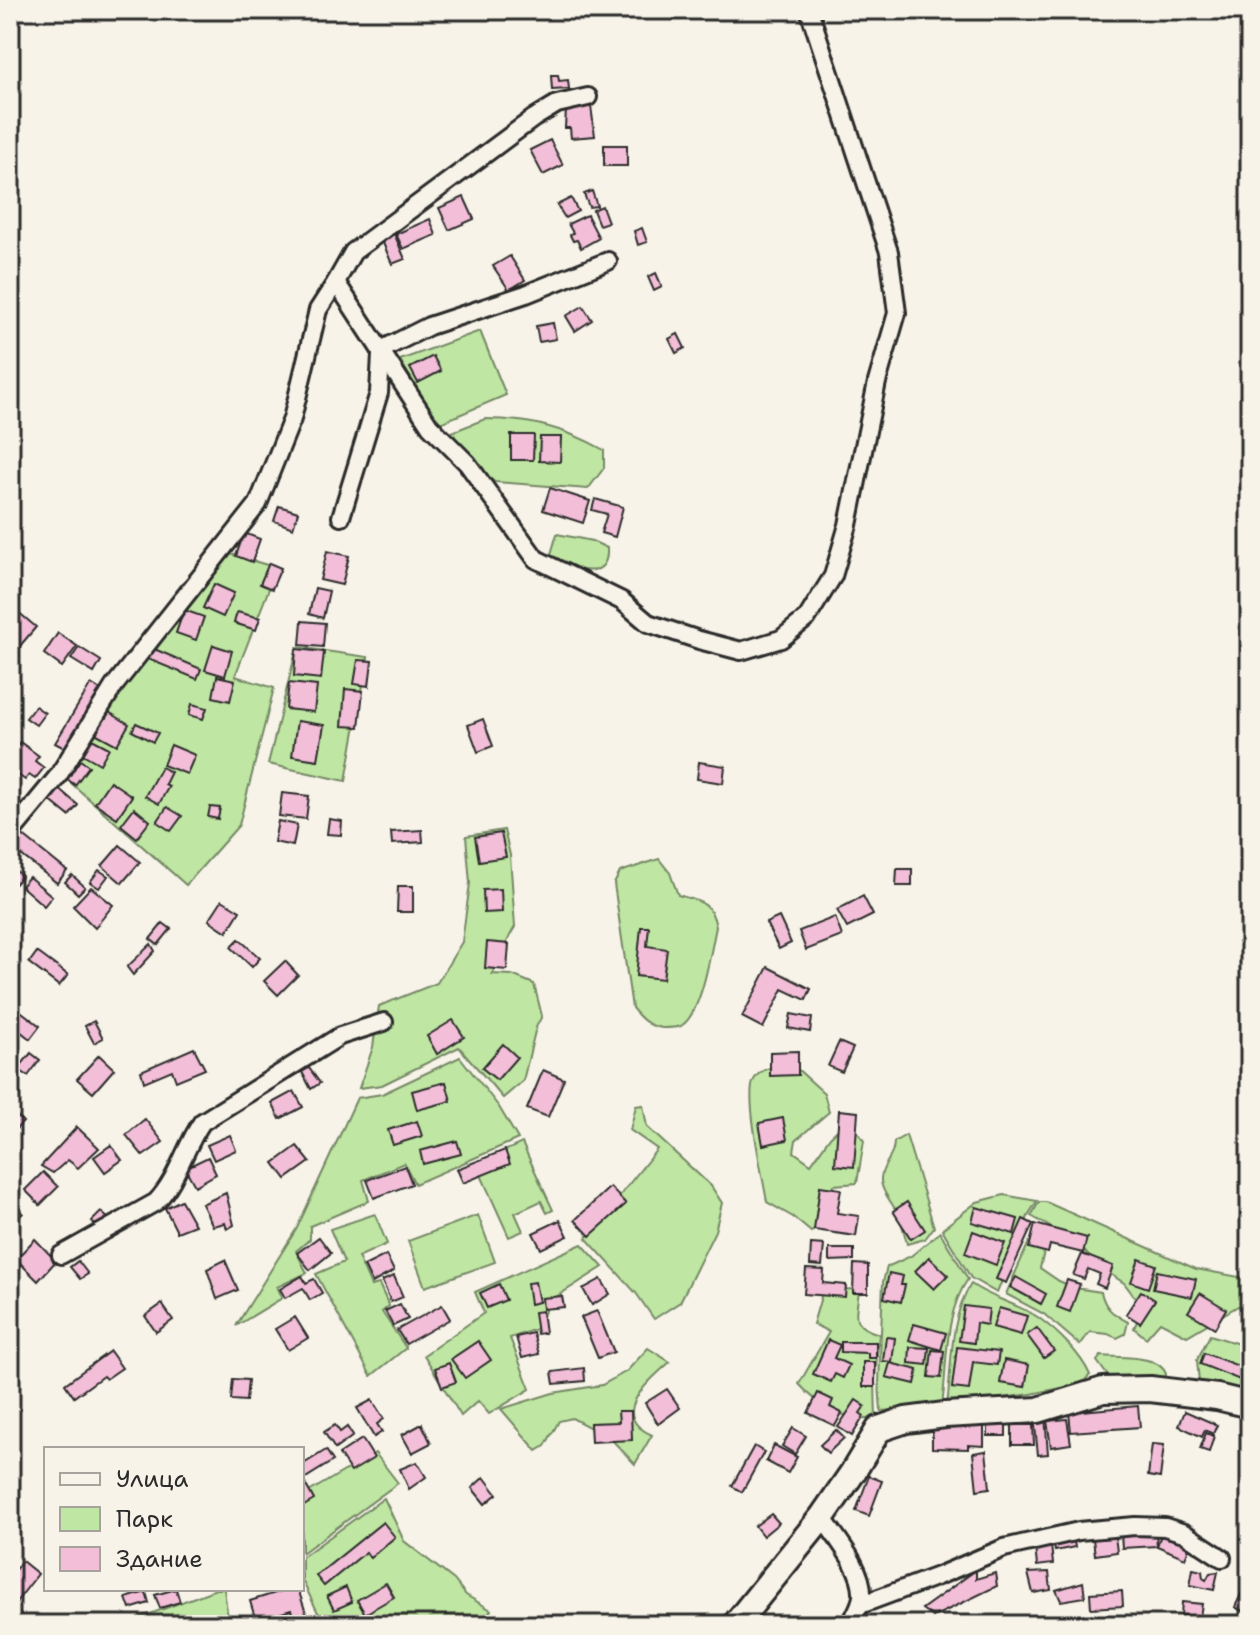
<svg xmlns="http://www.w3.org/2000/svg" width="1260" height="1635" font-family="'Shantell Sans',sans-serif">
	<style>
		.green { fill: #bfe6a2; stroke: #758866; stroke-width: 2 }
		.building { fill: #f3bed8; stroke: #2b2b2b; stroke-width: 2 }
		.lines { fill: none; stroke-linecap: round; stroke-linejoin: round }
		.street-casing { stroke: #2b2b2b; stroke-width: 22 }
		.secondary-casing { stroke: #2b2b2b; stroke-width: 30 }
		.street { stroke: #f7f3e8; stroke-width: 16 }
		.secondary { stroke: #f7f3e8; stroke-width: 24 }
	</style>
	<rect width="100%" height="100%" fill="#f7f3e8"/>
	<filter id="ink" filterUnits="userSpaceOnUse"><feTurbulence type="fractalNoise" baseFrequency=".0125" numOctaves="2"/><feDisplacementMap in="SourceGraphic" scale="16" xChannelSelector="R" yChannelSelector="G"/><feConvolveMatrix kernelMatrix="1 2 1 2 8 2 1 2 1" color-interpolation-filters="sRGB"/></filter>
	<g filter="url(#ink)">
		<g class="green">
			<path d="M480,331l26,64 -68,29 -38,-64z"/>
			<path d="M485,419c44,0 80,9 119,31v18l-16,21 -93,-7c-20,-12 -31,-30 -43,-50z"/>
			<path d="M557,534l35,7 15,7c2,32 -26,22 -47,18l-9,-12z"/>
			<path d="M224,552l53,16 -42,108 39,12 -35,137 -53,60 -124,-110 63,-98z"/>
			<path d="M297,647l71,10 -22,124 -78,-17z"/>
			<path d="M504,830l6,25 5,72c-10,15 -13,31 -23,47l20,1 22,9 8,32 -6,11 -13,54 -20,17 -44,-51 -77,38 -23,3 14,-41 6,-41 58,-23 25,-41 8,-59 -4,-47z"/>
			<path d="M659,859l11,14 8,22c21,6 34,7 38,32 -5,22 -14,87 -35,99 -5,2 -13,2 -19,2 -14,-2 -21,-9 -30,-20l-18,-124 6,-12z"/>
			<path d="M460,1057l39,50 19,32 -103,45 -11,-21 -41,17 6,21 -59,25v13l-14,12 11,22 -30,14 5,11 -46,28 61,-98 60,-130 25,-4z"/>
			<path d="M784,1064l11,3 29,26 5,19 -33,28 -2,12 17,12 19,-27 19,-18 15,22 -7,42 -23,2 -8,39 -15,8 -18,-15 -26,-15c-4,-24 -21,-100 -14,-120 5,-13 19,-15 31,-18z"/>
			<path d="M643,1105l4,22 64,59 11,17 -7,28 -35,71 -26,17 -18,-26 -50,-55 71,-89 -27,-19 6,-24z"/>
			<path d="M906,1135l28,92 -9,12 -18,5c-2,-8 -4,-17 -7,-25 -4,-13 -20,-27 -19,-41 1,-14 13,-20 13,-36z"/>
			<path d="M522,1143l31,67 -6,3 -6,-12 -26,12 8,18 -14,6 -33,-73z"/>
			<path d="M1004,1195l33,6 -8,13 -32,79 -26,-15 -29,-49 35,-27z"/>
			<path d="M1039,1202h7l150,67 54,10v30l-12,-3 -51,30 -27,-14 -14,16 -12,-10 9,-20 -19,-25 -29,-19 -17,-21 -47,-27z"/>
			<path d="M375,1214l12,30 -29,13 13,29 8,-2 10,22 -7,6 24,36 -35,28 -55,-102 28,-12 -14,-33z"/>
			<path d="M478,1215l17,47 -70,25 -17,-46z"/>
			<path d="M940,1232l28,47c-25,36 -20,86 -26,127l-61,5 -2,-27 4,-102 4,-15 24,-11z"/>
			<path d="M1029,1242l16,6 -5,20 19,13 16,7 26,4c4,17 12,22 27,30l-3,12 -8,4 -9,-4 -18,-2 -10,13 -36,-31 -38,-20z"/>
			<path d="M582,1244l21,23 -55,35 -9,26 -29,10 20,51 -41,25 -11,-13 -17,15 -37,-61 60,-42 -9,-21z"/>
			<path d="M971,1284c21,15 48,20 68,34 18,13 42,36 51,57l-9,9 -50,10 -84,12c5,-38 2,-89 24,-122z"/>
			<path d="M859,1289c-2,26 -11,36 20,45l-4,46 1,40c-35,-2 -53,-10 -77,-36l30,-52 -16,-8 10,-34z"/>
			<path d="M1210,1335l32,10 8,-4v14h-3l-3,35 -6,2 -39,-9 -2,-23z"/>
			<path d="M648,1348l22,14c-21,19 -63,53 -18,73l-17,29 -25,-26 -38,-20 -13,3 -14,25 -8,5 -36,-42 52,-16 49,-8 25,-14z"/>
			<path d="M1101,1356c19,2 58,-2 65,18l-1,5 -52,4 -16,-22z"/>
			<path d="M375,1453l23,30 -96,70v-57z"/>
			<path d="M384,1498l20,43 50,39 12,15 25,15 -11,15h-156l-22,-45v-23z"/>
			<path d="M216,1589h8l5,36h-108z"/>
		</g>
		<g class="building">
			<path d="M551,75h7l1,6 9,-1 1,9 -17,1z"/>
			<path d="M591,106l4,30 -24,2 -1,-10h-5l1,-19z"/>
			<path d="M550,140l13,25 -20,10 -13,-25z"/>
			<rect x="604" y="145" width="23" height="21"/>
			<path d="M592,191l5,15 -8,1 -5,-13z"/>
			<path d="M464,197l10,22 -25,11 -10,-22z"/>
			<path d="M571,198l7,13 -13,7 -8,-13z"/>
			<path d="M602,206l6,16 -9,3 -6,-15z"/>
			<path d="M587,215l12,23 -18,10 -4,-8 -4,1 -3,-6 3,-2 -5,-9z"/>
			<path d="M430,219l6,16 -33,14 -7,-15z"/>
			<path d="M642,228l5,14 -9,3 -4,-14z"/>
			<path d="M393,231l12,28 -13,5 -12,-28z"/>
			<path d="M510,256l15,24 -16,10 -16,-24z"/>
			<path d="M656,273l6,14 -8,4 -6,-14z"/>
			<path d="M583,306l9,14 -17,11 -9,-15z"/>
			<path d="M553,323l3,16 -17,3 -3,-16z"/>
			<path d="M678,334l7,14 -9,5 -7,-14z"/>
			<path d="M433,356l8,15 -23,12 -8,-15z"/>
			<path d="M511,435h23l-1,25h-22z"/>
			<path d="M540,437h21l-1,25 -21,-1z"/>
			<path d="M550,488l40,13 -7,22 -40,-13z"/>
			<path d="M595,499l28,8 -8,30 -14,-4 6,-19 -15,-4z"/>
			<path d="M279,506l19,6 -5,16 -19,-7z"/>
			<path d="M244,533l16,6 -8,23 -16,-6z"/>
			<path d="M327,551l22,5 -7,29 -22,-5z"/>
			<path d="M269,563l12,5 -9,21 -12,-5z"/>
			<path d="M214,584l20,9 -11,24 -20,-9z"/>
			<path d="M315,588l14,3 -6,27 -14,-4z"/>
			<path d="M10,605l26,22 -17,20 -9,-7z"/>
			<path d="M184,610l20,7 -8,23 -20,-7z"/>
			<path d="M237,612l23,6 -4,12 -22,-7z"/>
			<path d="M302,621l23,2 -2,24 -23,-2z"/>
			<path d="M58,633l19,13 -15,21 -18,-13z"/>
			<path d="M213,645l19,6 -7,25 -20,-6z"/>
			<path d="M79,647l22,14 -7,12 -23,-14z"/>
			<path d="M152,648l49,21 -4,10 -49,-20z"/>
			<path d="M296,649l28,3 -3,27 -27,-3z"/>
			<path d="M358,660l14,1 -3,25 -15,-2z"/>
			<path d="M217,676l18,4 -5,21 -17,-4z"/>
			<path d="M289,683l28,3 -3,26 -28,-3z"/>
			<path d="M91,684l13,8 -36,58 -13,-7z"/>
			<path d="M345,689l18,2 -4,36 -17,-1z"/>
			<path d="M192,704l15,4 -4,11 -14,-4z"/>
			<path d="M35,706l10,7 -9,12 -10,-7z"/>
			<path d="M107,711l22,13 -12,21 -22,-12z"/>
			<path d="M483,719l10,27 -15,6 -10,-27z"/>
			<path d="M297,721l27,4 -6,35 -26,-4z"/>
			<path d="M136,723l22,10 -5,9 -21,-11z"/>
			<path d="M90,738l19,10 -9,16 -19,-11z"/>
			<path d="M20,742l19,14 -4,5 9,7 -9,11 -6,-4 -4,5 -15,-11v-14z"/>
			<path d="M171,745l24,10 -8,19 -24,-9z"/>
			<path d="M80,760l9,6 -14,19 -8,-6z"/>
			<path d="M699,762l26,4 -2,17 -26,-4z"/>
			<path d="M161,767l10,5 -6,12 4,2 -10,18 -14,-8z"/>
			<path d="M110,781l22,15 -15,22 -22,-15z"/>
			<path d="M57,787l21,18 -9,11 -21,-17z"/>
			<path d="M282,793l27,3 -3,23 -27,-3z"/>
			<path d="M17,801l9,7 -16,19v-18z"/>
			<path d="M167,807l15,9 -11,15 -14,-9z"/>
			<path d="M210,807l10,1 -2,11 -10,-2z"/>
			<path d="M134,808l16,13 -13,17 -16,-13z"/>
			<path d="M329,819l13,2 -1,14 -14,-1z"/>
			<path d="M278,821l19,4 -4,21 -19,-4z"/>
			<path d="M422,830l1,12 -31,2 -1,-12z"/>
			<path d="M501,833l5,24 -27,4 -4,-24z"/>
			<path d="M21,834l46,37 -10,12 -46,-36z"/>
			<path d="M120,845l20,17 -18,21 -20,-17z"/>
			<path d="M10,866l12,10 -12,13z"/>
			<path d="M897,869h15v17h-16z"/>
			<path d="M99,870l9,6 -9,12 -9,-6z"/>
			<path d="M72,875l13,12 -7,7 -13,-12z"/>
			<path d="M29,877l23,19 -8,10 -23,-20z"/>
			<path d="M398,886h15v26h-16z"/>
			<path d="M91,887l22,18 -18,23 -22,-22z"/>
			<path d="M501,889l1,23 -18,1 -1,-23z"/>
			<path d="M863,896l10,19 -26,13 -10,-18z"/>
			<path d="M222,900l18,11 -13,21 -18,-12z"/>
			<path d="M779,917l12,26 -12,6 -13,-26z"/>
			<path d="M835,917l7,19 -36,14 -7,-19z"/>
			<path d="M163,923l8,6 -13,16 -8,-6z"/>
			<path d="M641,927h8l-2,19 20,3 -4,30 -27,-3z"/>
			<path d="M239,939l21,19 -8,9 -21,-20z"/>
			<path d="M487,942l22,2 -2,26 -22,-2z"/>
			<path d="M151,944l4,7 -22,24 -6,-8z"/>
			<path d="M37,952l31,23 -9,11 -30,-23z"/>
			<path d="M285,961l13,14 -20,20 -14,-14z"/>
			<path d="M768,967l43,22 -5,11 -23,-11 -20,39 -21,-11z"/>
			<path d="M18,1009l22,17 -10,13 -20,-16v-4z"/>
			<path d="M791,1014l21,4 -2,14 -22,-4z"/>
			<path d="M453,1020l11,17 -27,17 -10,-18z"/>
			<path d="M94,1021l9,17 -9,5 -9,-17z"/>
			<path d="M839,1042l14,6 -11,24 -14,-6z"/>
			<path d="M503,1044l14,13 -20,23 -15,-12z"/>
			<path d="M194,1048l11,21 -29,12 -4,-11 -28,12 -3,-11z"/>
			<path d="M798,1051v24l-28,1v-24z"/>
			<path d="M31,1053l9,7 -12,16 -10,-7z"/>
			<path d="M99,1055l15,14 -21,24 -16,-14z"/>
			<path d="M309,1068l11,15 -9,6 -9,-17z"/>
			<path d="M543,1070l21,9 -16,38 -21,-8z"/>
			<path d="M446,1082l5,19 -34,9 -5,-19z"/>
			<path d="M294,1091l9,16 -23,12 -8,-16z"/>
			<path d="M839,1110l19,2 -4,55 -19,-2z"/>
			<path d="M13,1112l10,10 -11,11 -2,-18z"/>
			<path d="M783,1118l4,22 -24,5 -4,-22z"/>
			<path d="M145,1119l18,23 -20,14 -17,-21z"/>
			<path d="M417,1121l5,15 -29,9 -5,-15z"/>
			<path d="M77,1127l22,21 -21,20 -10,-8 -15,13 -12,-7z"/>
			<path d="M230,1135l6,15 -22,10 -7,-15z"/>
			<path d="M457,1141l4,13 -38,10 -3,-13z"/>
			<path d="M111,1145l11,15 -17,12 -11,-15z"/>
			<path d="M297,1146l13,16 -24,17 -12,-16z"/>
			<path d="M505,1150l5,14 -47,19 -6,-14z"/>
			<path d="M208,1157l8,17 -21,12 -10,-18z"/>
			<path d="M405,1166l7,18 -38,14 -7,-18z"/>
			<path d="M43,1172l15,15 -18,18 -15,-15z"/>
			<path d="M820,1186l21,3 -4,24 22,3 -3,20 -42,-6z"/>
			<path d="M610,1187l16,17 -36,32 -15,-16z"/>
			<path d="M226,1193l8,32 -7,4 -2,-6 -12,3 -11,-22z"/>
			<path d="M181,1200l14,25 -18,7 -12,-24z"/>
			<path d="M907,1202l18,28 -14,9 -18,-28z"/>
			<path d="M14,1205l9,8 -8,8 -5,-4v-8z"/>
			<path d="M976,1207l42,12 -4,15 -42,-12z"/>
			<path d="M101,1212l9,8 -11,11 -7,-10z"/>
			<path d="M1023,1219l10,5 -27,59 -10,-4z"/>
			<path d="M560,1220l8,16 -27,13 -8,-16z"/>
			<path d="M1035,1224l52,14 -4,15 -33,-8 -2,8 -19,-5z"/>
			<path d="M973,1231l32,12 -9,22 -31,-12z"/>
			<path d="M319,1237l12,16 -21,17 -13,-17z"/>
			<path d="M35,1239l21,22 -18,20 -22,-22z"/>
			<path d="M811,1244l13,1 -2,21 -12,-1z"/>
			<path d="M829,1249h25v11l-25,1z"/>
			<path d="M1082,1254l31,12 -8,22 -9,-4 4,-10 -12,-5 -4,10 -11,-4z"/>
			<path d="M386,1255l8,16 -22,12 -8,-17z"/>
			<path d="M929,1257l19,18 -14,14 -19,-18z"/>
			<path d="M1139,1259l17,6 -8,23 -17,-6z"/>
			<path d="M225,1260l13,30 -21,9 -10,-30z"/>
			<path d="M78,1261l10,13 -8,5 -10,-12z"/>
			<path d="M854,1264l14,1v28h-15z"/>
			<path d="M806,1269l18,1 -1,13 23,2 -1,12 -41,-3z"/>
			<path d="M1157,1271l39,8 -4,18 -39,-8z"/>
			<path d="M889,1273l14,3 -2,9h4l-4,17 -17,-4z"/>
			<path d="M302,1276l4,7 8,-4 8,14 -12,7 -7,-12 -18,10 -5,-9z"/>
			<path d="M394,1276l9,21 -12,5 -9,-21z"/>
			<path d="M1016,1277l30,17 -5,10 -31,-17z"/>
			<path d="M601,1279l9,15 -18,11 -9,-16z"/>
			<path d="M1067,1280l13,4 -10,28 -13,-5z"/>
			<path d="M535,1282l4,20 -9,2 -3,-21z"/>
			<path d="M499,1284l7,16 -19,8 -7,-15z"/>
			<path d="M1141,1291l14,9 -15,23 -14,-9z"/>
			<path d="M1200,1293l26,16 -11,19 -27,-16z"/>
			<path d="M562,1296l2,11 -21,2 -1,-11z"/>
			<path d="M162,1304l11,16 -17,12 -11,-16z"/>
			<path d="M400,1304l8,15 -15,7 -8,-15z"/>
			<path d="M442,1305l8,14 -44,25 -9,-14z"/>
			<path d="M964,1306l25,3 -2,16 -11,-2 -2,20 -15,-2z"/>
			<path d="M999,1308l28,8 -6,19 -28,-8z"/>
			<path d="M542,1311l3,22 -8,1 -3,-22z"/>
			<path d="M597,1311l17,41 -16,6 -17,-41z"/>
			<path d="M295,1317l13,21 -20,12 -13,-21z"/>
			<path d="M914,1324l32,9 -5,17 -32,-10z"/>
			<path d="M1037,1328l17,23 -10,7 -17,-23z"/>
			<path d="M533,1333l6,21 -17,4 -6,-21z"/>
			<path d="M886,1337l9,1 -3,24 -9,-1z"/>
			<path d="M828,1340l12,5 -6,13 15,7 -6,13 -8,-4 -4,8 -18,-8z"/>
			<path d="M478,1341l13,19 -26,18 -14,-19z"/>
			<path d="M841,1342h35v16h-8v-5l-27,-1z"/>
			<path d="M910,1347l19,1 -2,17 -18,-2z"/>
			<path d="M957,1347l42,5 -2,13 -24,-3 -4,28 -17,-2z"/>
			<path d="M1242,1349l8,1v15l-11,-2z"/>
			<path d="M932,1350l12,1 -3,27 -12,-1z"/>
			<path d="M110,1351l12,17 -16,11 -3,-3 -29,21 -9,-13z"/>
			<path d="M1204,1353l40,15 -4,12 -40,-16z"/>
			<path d="M1004,1360l25,5 -4,22 -25,-4z"/>
			<rect x="863" y="1362" width="12" height="25"/>
			<path d="M449,1363l7,19 -14,5 -7,-19z"/>
			<path d="M890,1363l28,7 -3,14 -29,-7z"/>
			<path d="M584,1368l1,13 -31,3 -2,-12z"/>
			<path d="M233,1379l15,1 -2,21 -15,-1z"/>
			<path d="M667,1389l13,19 -22,16 -13,-21z"/>
			<path d="M818,1393l15,7 -3,7 12,6 -7,13 -27,-13z"/>
			<path d="M372,1400l12,19 -7,5 5,8 -8,5 -17,-29z"/>
			<path d="M856,1400l9,6 -5,7 4,3 -12,20 -14,-9z"/>
			<path d="M1138,1406l2,21 -69,5 -2,-20z"/>
			<path d="M618,1411h13l1,29 -41,2 -1,-19 29,-1z"/>
			<path d="M1185,1411l32,14 -4,9 -8,-4 -3,7 -23,-11z"/>
			<path d="M1045,1416l3,38 -10,1 -4,-38z"/>
			<path d="M1067,1419l4,25 -20,3 -4,-26z"/>
			<path d="M422,1424l9,19 -19,10 -10,-18z"/>
			<path d="M335,1425l5,7 7,-5 6,9 -18,13 -11,-17z"/>
			<path d="M932,1425l52,1v20l-16,-1v4l-36,-1z"/>
			<rect x="988" y="1425" width="18" height="11"/>
			<path d="M1012,1425h21l1,20h-22z"/>
			<path d="M793,1428l13,8 -11,18 -13,-8z"/>
			<path d="M836,1430l8,8 -16,15 -8,-8z"/>
			<path d="M1206,1433l8,3 -5,16 -9,-3z"/>
			<path d="M362,1439l12,19 -23,14 -12,-18z"/>
			<path d="M1152,1444l12,1 -4,33 -12,-2z"/>
			<path d="M774,1445l23,12 -9,16 -22,-12z"/>
			<path d="M754,1446l10,6 -22,40 -10,-6z"/>
			<path d="M326,1450l7,11 -29,18 -2,-14z"/>
			<path d="M986,1451l4,37 -13,2 -4,-37z"/>
			<path d="M417,1462l9,15 -17,12 -9,-20z"/>
			<path d="M869,1476l13,5 -13,35 -13,-5z"/>
			<path d="M484,1477l13,17 -12,10 -13,-16z"/>
			<path d="M302,1478l12,22 -12,7z"/>
			<path d="M771,1514l8,9 -16,13 -8,-10z"/>
			<path d="M383,1522l12,15 -25,21 -4,-6 -42,34 -8,-10z"/>
			<path d="M1163,1529l29,11 -7,18 -28,-12z"/>
			<path d="M1156,1531l1,15 -35,2 -1,-15z"/>
			<path d="M1073,1536l2,11 -20,4 -2,-11z"/>
			<path d="M1115,1536l2,16 -22,3 -2,-16z"/>
			<path d="M1051,1545l2,19 -16,2 -2,-19z"/>
			<path d="M22,1561l16,13 -25,32 -3,-3v-27z"/>
			<path d="M1193,1569l9,2 1,7 3,2 4,-7 8,-1 -4,18 -24,-5z"/>
			<path d="M976,1570v9l19,-6 2,13 -64,31 -11,-8z"/>
			<path d="M1049,1572l2,18 -18,3 -5,-20z"/>
			<path d="M1083,1582l2,15 -24,4 -5,-11z"/>
			<path d="M386,1583l8,14 -29,17 -8,-14z"/>
			<path d="M1245,1586l5,3v15l-4,9 -11,-6z"/>
			<path d="M346,1587l6,15 -18,8 -7,-14z"/>
			<path d="M176,1589l4,13 -20,6 -5,-13z"/>
			<path d="M288,1589h10l12,36h-14l-5,-15 -35,11 -6,-20z"/>
			<path d="M1122,1591l1,15 -32,2 -1,-15z"/>
			<path d="M146,1592l3,11 -19,6 -4,-11z"/>
			<path d="M1182,1602l20,2 -2,13 -19,-2z"/>
		</g>
		<g class="lines">
			<g class="street-casing">
				<g id="street">
					<path d="M336,282l17,-30 181,-134 23,-14 31,-7"/>
					<path d="M341,517l38,-124 2,-39 6,-7 42,-21 97,-32 82,-33"/>
					<path d="M10,834l48,-58 56,-90 144,-182 34,-85 26,-109 18,-28 94,144 37,37 69,96 86,42 26,22 51,17 42,11 40,-12 26,-21 26,-42 15,-51 29,-143 20,-69 -8,-61 -80,-242"/>
					<path d="M61,1255l95,-53c22,-23 28,-54 46,-80l138,-86 44,-14"/>
					<path d="M822,1517c14,21 42,52 40,79 -1,10 -8,20 -12,29"/>
					<path d="M860,1605l78,-29 66,-28 75,-17 56,-5 30,1 19,6 38,25"/>
				</g>
			</g>
			<g class="secondary-casing">
				<path id="secondary" d="M735,1625l87,-108 31,-45 26,-43 27,-9 39,-5 93,-5 65,-20 47,-1 67,8 33,8"/>
			</g>
			<use href="#street" class="street"/>
			<use href="#secondary" class="secondary"/>
		</g>
	</g>
	<rect width="1260" height="1635" fill="none" stroke="#f7f3e8" stroke-width="40"/>
	<rect x="20" y="20" width="1220" height="1595" fill="none" stroke="#2b2b2b" stroke-width="3" filter="url(#ink)"/>
	<rect x="44" y="1447" width="260" height="144" fill="#f7f3e8" stroke="#a5a39c" stroke-width="2"/>
	<rect x="60" y="1473" width="40" height="12" fill="#f7f3e8" stroke="#a5a39c" stroke-width="2"/>
	<text x="116" y="1487" font-size="24" fill="#2b2b2b">Улица</text>
	<rect x="60" y="1507" width="40" height="24" fill="#bfe6a2" stroke="#a5a39c" stroke-width="2"/>
	<text x="116" y="1527" font-size="24" fill="#2b2b2b">Парк</text>
	<rect x="60" y="1547" width="40" height="24" fill="#f3bed8" stroke="#a5a39c" stroke-width="2"/>
	<text x="116" y="1567" font-size="24" fill="#2b2b2b">Здание</text>
</svg>
